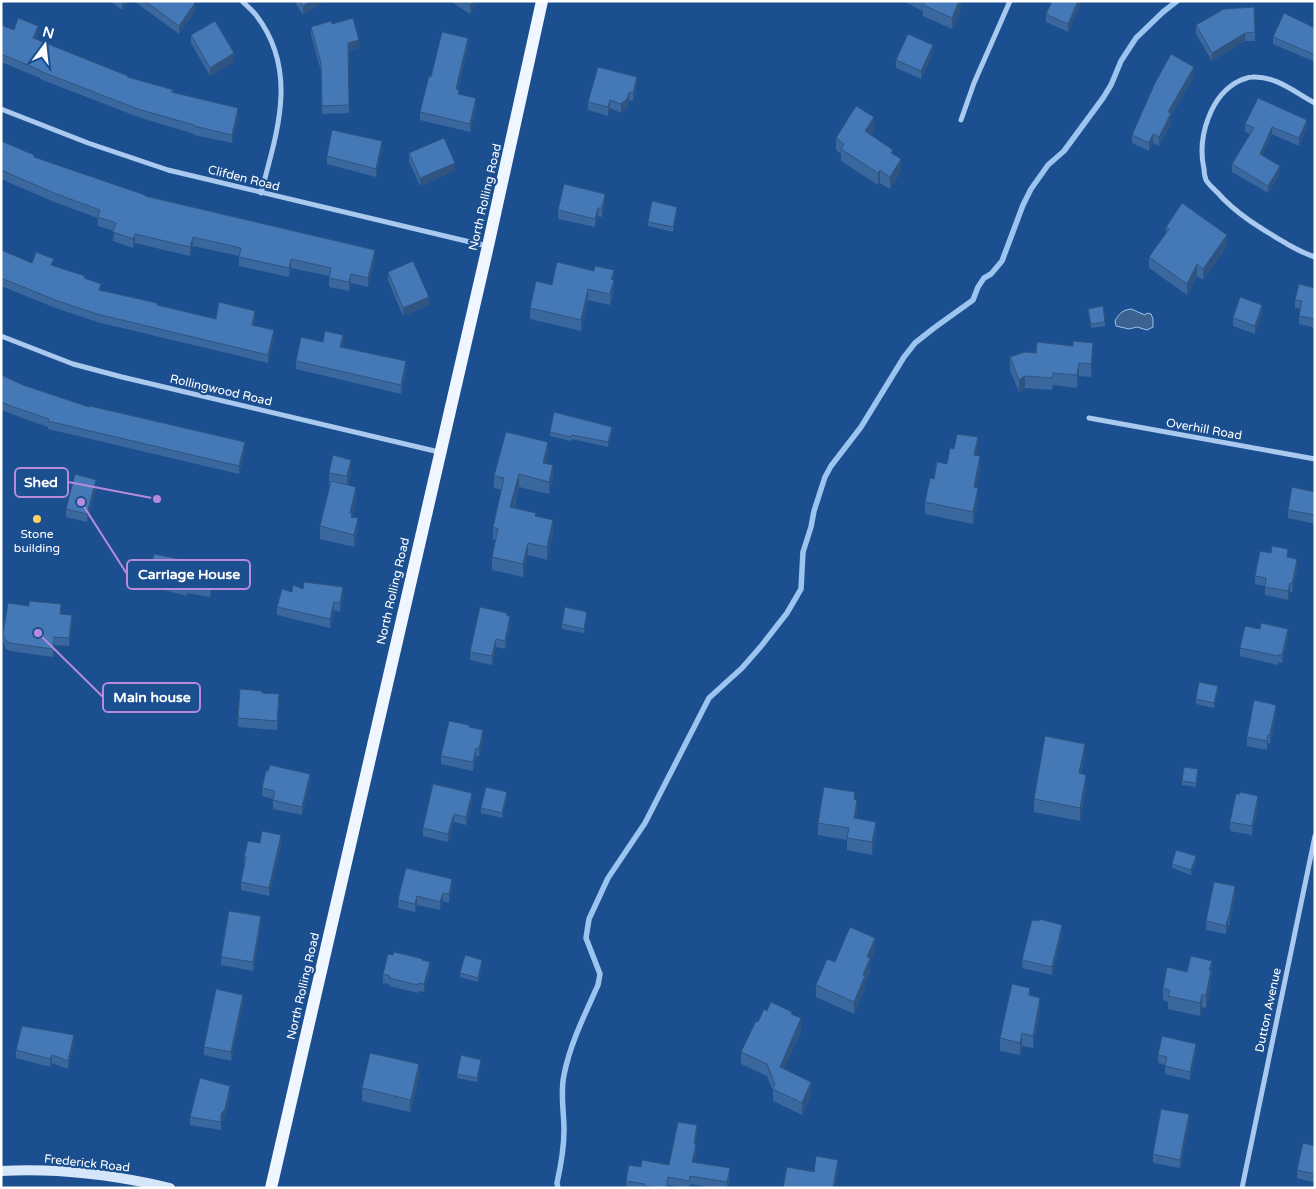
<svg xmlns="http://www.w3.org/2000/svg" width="1316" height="1189" font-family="'Varela Round',sans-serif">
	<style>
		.water { fill: #3c6290; stroke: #9cc4f0 }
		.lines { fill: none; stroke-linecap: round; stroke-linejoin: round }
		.stream { stroke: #9cc4f0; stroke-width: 5.5 }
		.minor { stroke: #a9c9ee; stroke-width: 5 }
		.secondary { stroke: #d6e6fa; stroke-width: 10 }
		.primary { stroke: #f0f6ff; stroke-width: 12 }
		.wall { fill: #3a679d }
		.shaded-wall { fill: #305480 }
		.building { fill: #4478b7; stroke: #305480 }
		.poi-dot { fill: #ffd166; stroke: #1b4f8f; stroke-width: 2 }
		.labels { text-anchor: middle; stroke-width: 4.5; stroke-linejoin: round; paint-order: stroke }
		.street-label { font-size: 12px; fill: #fff; stroke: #1b4f8f }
		.poi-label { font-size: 12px; fill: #fff; stroke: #1b4f8f }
		.leader { fill: none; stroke: #b68bdc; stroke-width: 2 }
		.callout-dot { fill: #b68bdc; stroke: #1b4f8f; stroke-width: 2 }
		.callout { fill: #1b4f8f; stroke: #b68bdc; stroke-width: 2 }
		.callout-label { font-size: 14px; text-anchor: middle; font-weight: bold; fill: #fff }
	</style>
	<rect width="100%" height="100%" fill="#1b4f8f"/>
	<path class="water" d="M1131,309l14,6 2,-2 4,1 2,5v8l-6,3 -10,-3 -8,2 -13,-3 -1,-5c4,-7 7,-11 16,-12z"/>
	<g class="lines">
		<path class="stream" d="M558,1188l-1,-5c4,-18 7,-35 7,-53 0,-18 -4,-37 0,-55 6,-31 21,-61 34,-90l2,-11 -14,-36 3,-19 19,-41 37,-55 64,-125 33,-30 20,-23 25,-32 14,-24 2,-37 8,-25 3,-16 11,-34 6,-11 30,-39 43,-70 11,-14 19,-15 39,-28 5,-13 6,-9 7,-4 11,-13 21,-56 8,-16 17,-24 16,-14 39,-53 8,-13 10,-24 15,-23 27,-26 14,-11"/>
		<g class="minor">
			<path d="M242,1c5,5 10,9 14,14 43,56 21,117 5,178"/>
			<path d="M1315,103c-21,-11 -38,-27 -63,-26 -4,0 -7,2 -11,3 -31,14 -44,58 -37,89 0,4 1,8 2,11 3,5 7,8 11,12 19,22 45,37 70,52 9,5 18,10 28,13"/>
			<path d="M1,109l87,34 80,27 319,76"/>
			<path d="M961,120l13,-37 36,-82"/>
			<path d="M1,336l72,28 49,13 317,75"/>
			<path d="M1089,418l226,41"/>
			<path d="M1242,1188l73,-352"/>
		</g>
		<path class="secondary" d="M1,1171c57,-3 114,4 169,17"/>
		<path class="primary" d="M271,1188l217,-942 54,-245"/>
	</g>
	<g class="wall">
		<path d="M110,1h18l-6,9z"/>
		<path d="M134,1h59l2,10 -16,23z"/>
		<path d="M294,1h31l-22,14z"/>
		<path d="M450,1h27l-7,13z"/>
		<path d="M907,1h54v8l-9,20 -29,-13v-5l-16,-8z"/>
		<path d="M1082,1l-14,31 -22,-10v-8z"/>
		<path d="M332,24l27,24 -11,3 1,62 -27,1 -1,-43 -10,-36v-8z"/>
		<path d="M1,25l13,5 24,5 -2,4 92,38 46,16 64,23 -6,27 -38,-8v-1l-56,-17 -98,-38v-1l-39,-16z"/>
		<path d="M1196,25l59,7v9h-10l-33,20 -16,-27z"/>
		<path d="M1315,28v34l-42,-18v-7z"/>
		<path d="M191,35l43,27 -24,14 -19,-33z"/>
		<path d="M468,46l-10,44 1,4 17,13 -6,25 -50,-12v-8l11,-35z"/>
		<path d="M933,53l-12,26 -25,-11v-8z"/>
		<path d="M1194,76l-23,40v6l-12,24 -6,-3 -4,8 -17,-8v-8z"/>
		<path d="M637,86l-4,15 -4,-1 -2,8 -6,5 -11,-5 -2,8 -20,-6v-8z"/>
		<path d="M1245,124l62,4 -8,18 -27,-12 -10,21 18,18 -12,20 -36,-21v-8l18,-30 -5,-2z"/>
		<path d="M874,129l-3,6 22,19 8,17 -11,18 -10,-6 -2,2 -37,-24v-7l-5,-4v-12z"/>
		<path d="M1,141l33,16 111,40 230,62 -7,28 -17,-4 -2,8 -20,-4v-11l-38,-8 -2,9 -50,-11v-10l-46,-10 -3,10 -55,-13 -2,5 -20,-7 1,-10 -16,-5v-8l-44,-16 -53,-23z"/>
		<path d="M382,149l-6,28 -49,-13v-8z"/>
		<path d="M409,153l46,18 -35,15 -11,-25z"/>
		<path d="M605,202l-3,15 -4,-1 -3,11 -37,-8v-9z"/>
		<path d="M677,211l-4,21 -25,-6v-4z"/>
		<path d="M1166,227l61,19 -24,34 -6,-4 -10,19 -38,-27v-11l17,-24z"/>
		<path d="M1,250l31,13 22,3 31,12 16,13 115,28h39l-1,7 20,13 -6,24 -171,-41 -39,-13 -57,-23z"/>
		<path d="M614,270v21l-4,14 -22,-5 -7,31 -51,-12v-11l22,-23 42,-14z"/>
		<path d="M388,272l41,33 -26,11 -15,-36z"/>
		<path d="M1315,288v40l-16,-4v-8l1,-7 -5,-1v-8z"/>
		<path d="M1088,309l17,13v4l-14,2z"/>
		<path d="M1262,313l-7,21 -22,-8v-8z"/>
		<path d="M323,342l20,1 -1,4 64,22 -5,25 -105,-25v-8z"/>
		<path d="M1036,353l57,2 -2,22 -12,-1 -2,12 -24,-3 -1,5 -27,-2 -6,4 -9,-22v-13z"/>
		<path d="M1,375l22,10 66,22 156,44 -6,23 -191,-45v-2l-34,-12 -13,-5z"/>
		<path d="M612,431l-4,16 -36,-8 -1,2 -21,-5v-4z"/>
		<path d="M954,449l24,1 -2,5 4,13 -4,19 2,13 -5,24 -48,-10v-12l22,-38z"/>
		<path d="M548,455l-2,8 7,15 -4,16 -30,-7 -5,21 22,8 17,16 -6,28 -19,-5 -5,22 -31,-7v-13l3,-17h-2v-13l8,-37 -7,-2v-12z"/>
		<path d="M351,472l-3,13 8,15 -4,17 6,13 -4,17 -34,-8v-13l10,-41h-1v-12z"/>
		<path d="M96,488l-9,34 -21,-5v-8z"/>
		<path d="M1315,492v32l-27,-6v-8z"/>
		<path d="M1288,558l9,10 -5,24h-2l-2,8 -23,-5v-9l-10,-2v-8z"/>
		<path d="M193,566l21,12 -4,19 -23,-4v3l-38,-10v-8z"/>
		<path d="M303,589l40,7 -3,16 -6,-2 -4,18 -53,-13v-8l15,-15z"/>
		<path d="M61,612v2l11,10 -3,22 -15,-1 -1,12 -43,-6 -4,-2 -3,-7v-8z"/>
		<path d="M587,616l-3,17 -22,-4v-5z"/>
		<path d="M510,625l-5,24 -9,-2 -4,18 -22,-5v-8z"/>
		<path d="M1288,638l-6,25 -3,-1 -1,3 -38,-9v-8z"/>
		<path d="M1218,690l-4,18 -18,-4v-5z"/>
		<path d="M262,693l17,10 -2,27 -39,-3v-9z"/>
		<path d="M1276,713l-6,31 -2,-1 -1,7 -20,-4v-9z"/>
		<path d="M469,727l14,12 -4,18 -3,-1 -3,15 -32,-7v-8z"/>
		<path d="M1085,756l-4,18 5,13 -6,34 -46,-9v-13z"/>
		<path d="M1198,773l-2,14 -14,-2v-4z"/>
		<path d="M310,782l-8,33 -29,-6v-10l-11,-3v-8z"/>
		<path d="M507,796l-5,22 -21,-5v-5z"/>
		<path d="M855,799l2,13 -1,6 20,17 -4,20 -25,-5v-10l-29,-5v-12z"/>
		<path d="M472,801l-6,24 -12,-3 -6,20 -25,-6v-8z"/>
		<path d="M1258,805l-6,30 -22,-4v-9z"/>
		<path d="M260,843l21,1 -12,52 -28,-6v-8l4,-17h-1v-8z"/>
		<path d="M1196,860l-5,15 -19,-7v-4z"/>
		<path d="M452,887l-3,16 -6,-2 -3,9 -23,-5 -2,7 -17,-4v-8z"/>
		<path d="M1235,895l-6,31 -1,-1 -2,9 -20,-4v-9z"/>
		<path d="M261,924l-8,47 -32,-6v-8z"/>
		<path d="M1062,933l-10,42 -30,-7v-8z"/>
		<path d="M875,950l-5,11v10l-5,11v6l-11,26 -38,-17v-12l19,-23z"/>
		<path d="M423,960l7,10 -6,22 -6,-1v2l-29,-7v-2l-6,-1v-9z"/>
		<path d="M1212,961l-1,22 -5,25 -4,-1 -2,9 -32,-7v-7l-5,-2v-12l24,-16z"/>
		<path d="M482,964l-4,18 -18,-5v-4z"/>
		<path d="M1030,995l10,15 -7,38 -11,-2 -2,9 -20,-4v-13z"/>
		<path d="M243,1003l-12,58 -27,-6v-8z"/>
		<path d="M767,1011l25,4 9,16 -17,38 27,25 -9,21 -29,-14v-10l-6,-15 -26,-12v-12z"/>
		<path d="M74,1043l-6,26 -16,-6 -2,4 -34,-9v-8z"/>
		<path d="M1196,1052l-6,28 -25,-6v-9l-7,-2v-8z"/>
		<path d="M481,1064l-4,18 -20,-4v-4z"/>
		<path d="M419,1076l-8,35 -1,1 -48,-11v-13z"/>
		<path d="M230,1094l-5,23 -4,5v8l-31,-5v-8z"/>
		<path d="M1189,1123l-9,45 -27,-5v-9z"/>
		<path d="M697,1133l-2,11 1,8 -2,10 36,14 -2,12h-15l-23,-4 -1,4h-5l-16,-3v3h-42v-7l15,-14 28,-2z"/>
		<path d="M1315,1146v37l-18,-5v-8z"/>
	</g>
	<g class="shaded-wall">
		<path d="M128,1l-6,9v-8z"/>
		<path d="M311,1h14l-22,14v-9z"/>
		<path d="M472,1h5l-7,13v-9z"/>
		<path d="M959,1h2v8l-9,20v-11z"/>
		<path d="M1078,1h4l-14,31v-8z"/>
		<path d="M195,3v8l-16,23v-8z"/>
		<path d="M38,26v9l-5,12v-9z"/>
		<path d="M1245,33v8l-33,20v-8z"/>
		<path d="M468,38v8l-12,52v-9z"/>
		<path d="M359,40v8l-11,3v-8z"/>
		<path d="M933,45v8l-12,26v-8z"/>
		<path d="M234,53v9l-24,14v-8z"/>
		<path d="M1194,67v9l-23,40v6l-12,24v-9l9,-25z"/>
		<path d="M637,77v9l-4,15v-8z"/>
		<path d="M629,92v8l-2,8 -6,5v-9z"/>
		<path d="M476,98v9l-6,25v-8z"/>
		<path d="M610,100v8l-2,8v-9z"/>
		<path d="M238,108v8l-6,27v-8z"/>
		<path d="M874,117v12l-9,15v-13z"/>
		<path d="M1307,120v8l-8,18v-8z"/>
		<path d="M1272,127v7l-12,27v-7z"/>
		<path d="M1153,134v9l-4,8v-8z"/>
		<path d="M382,141v8l-6,28v-8z"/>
		<path d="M901,159v12l-11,18v-12z"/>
		<path d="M455,163v8l-35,15v-8z"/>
		<path d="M1280,166v7l-12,20v-7z"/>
		<path d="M880,170v13l-2,2v-12z"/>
		<path d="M605,194v8l-3,15v-9z"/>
		<path d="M677,207v4l-4,21v-5z"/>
		<path d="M598,208v8l-3,11v-8z"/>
		<path d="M135,234v9l-2,5v-9z"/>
		<path d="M1227,235v11l-24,34v-11z"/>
		<path d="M193,237v9l-3,10v-9z"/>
		<path d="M375,250v9l-7,28v-9z"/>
		<path d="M291,259v9l-2,9v-9z"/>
		<path d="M1197,264v12l-10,19v-11z"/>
		<path d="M614,270v21l-4,14 1,-26z"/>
		<path d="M351,274v9l-2,8v-9z"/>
		<path d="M588,289v11l-7,31v-11z"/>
		<path d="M429,297v8l-26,11v-8z"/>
		<path d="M1262,305v8l-7,21v-8z"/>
		<path d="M255,311v8l-3,14v-8z"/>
		<path d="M274,330v9l-6,24v-8z"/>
		<path d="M343,335v8l-3,12v-8z"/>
		<path d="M1093,343v12l-2,22v-13z"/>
		<path d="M406,361v8l-5,25v-9z"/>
		<path d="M1079,363v13l-2,12v-13z"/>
		<path d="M1025,376v12l-6,4v-12z"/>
		<path d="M612,427v4l-4,16v-5z"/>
		<path d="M978,437v13l-4,17v-12z"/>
		<path d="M245,442v9l-6,23v-8z"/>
		<path d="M548,442v13l-5,20v-12z"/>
		<path d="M980,456v12l-6,31v-12z"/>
		<path d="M351,460v12l-4,17v-13z"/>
		<path d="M553,465v13l-4,16v-12z"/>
		<path d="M519,474v13l-9,32v-12z"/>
		<path d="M96,480v8l-9,34v-8z"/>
		<path d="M356,487v13l-4,16v9l-2,-12z"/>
		<path d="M978,488v12l-5,24v-12z"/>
		<path d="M358,518v12l-4,17v-12z"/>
		<path d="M553,520v12l-6,28v-13z"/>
		<path d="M528,543v12l-5,22v-13z"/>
		<path d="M1297,559v9l-5,24v-8z"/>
		<path d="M214,570v8l-4,19v-8z"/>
		<path d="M1290,583v9l-2,8v-9z"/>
		<path d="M343,587v9l-3,16v-9z"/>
		<path d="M334,602v8l-4,18v-9z"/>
		<path d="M587,612v4l-3,17v-4z"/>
		<path d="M72,615v9l-3,22v-8z"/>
		<path d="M510,616v9l-5,24v-8z"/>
		<path d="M1288,629v9l-6,25v-8z"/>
		<path d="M496,639v8l-4,18v-9z"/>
		<path d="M1218,686v4l-4,18v-5z"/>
		<path d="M1276,705v8l-6,31v-9z"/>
		<path d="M483,730v9l-4,18v-8z"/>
		<path d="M1268,735v8l-1,7v-9z"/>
		<path d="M1085,744v12l-6,30v-13z"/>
		<path d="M476,748v8l-3,15v-9z"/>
		<path d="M310,774v8l-8,33v-8z"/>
		<path d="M1086,775v12l-6,34v-13z"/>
		<path d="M507,792v4l-5,22v-5z"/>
		<path d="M472,793v8l-6,24v-8z"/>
		<path d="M1258,796v9l-6,30v-9z"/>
		<path d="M857,800v12l-3,18v-12z"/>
		<path d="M454,814v8l-6,20v-8z"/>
		<path d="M876,822v13l-4,20v-13z"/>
		<path d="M281,835v9l-12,52v-8z"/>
		<path d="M1196,856v4l-5,15v-5z"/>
		<path d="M452,879v8l-3,16v-9z"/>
		<path d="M1235,886v9l-6,31v-9z"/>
		<path d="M443,893v8l-3,9v-8z"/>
		<path d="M417,896v9l-2,7v-8z"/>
		<path d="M261,916v8l-8,47v-9z"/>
		<path d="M1228,917v8l-2,9v-8z"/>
		<path d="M1062,925v8l-10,42v-8z"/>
		<path d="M875,938v12l-5,11v10l-5,11v6l-11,26v-12l9,-27 4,-18z"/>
		<path d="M482,960v4l-4,18v-4z"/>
		<path d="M1212,961l-1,22 -5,25v-13l3,-25z"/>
		<path d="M430,962v8l-6,22v-8z"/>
		<path d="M243,995v8l-12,58v-9z"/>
		<path d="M1202,995v12l-2,9v-13z"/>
		<path d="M1040,998v12l-7,38v-12z"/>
		<path d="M801,1018v13l-21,48v-12z"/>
		<path d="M1022,1033v13l-2,9v-12z"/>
		<path d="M74,1035v8l-6,26v-8z"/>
		<path d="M1196,1044v8l-6,28v-8z"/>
		<path d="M52,1055v8l-2,4v-8z"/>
		<path d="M481,1060v4l-4,18v-4z"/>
		<path d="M419,1064v12l-8,35 -1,1v-12z"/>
		<path d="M811,1082v12l-9,21v-12z"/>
		<path d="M230,1086v8l-5,23 -4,5v8v-16z"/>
		<path d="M1189,1114v9l-9,45v-8z"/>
		<path d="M697,1125v8l-3,19v-8z"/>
		<path d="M696,1144v8l-4,18v-8z"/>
		<path d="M838,1160v12l-3,16h-2z"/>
		<path d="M730,1168v8l-3,12v-6z"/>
	</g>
	<g class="building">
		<path d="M145,1h48l2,2 -16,23z"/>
		<path d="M300,1h11l-8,5z"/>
		<path d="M463,1h9l-2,4z"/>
		<path d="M925,1h34l-7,17 -29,-13z"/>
		<path d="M1052,1h26l-10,23 -22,-10z"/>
		<path d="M1254,7l1,25 -10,1 -33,20 -16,-28 28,-16z"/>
		<path d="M1284,13l31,15v27l-42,-18z"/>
		<path d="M18,18l20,8 -5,12 95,38 -1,1 47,13 -3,2 67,16 -6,27 -38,-9v-1l-56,-16 -98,-38v-1l-39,-16v-29l13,5z"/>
		<path d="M353,18l6,22 -11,3 1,62 -27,1 -1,-43 -10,-36 20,-6 1,3z"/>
		<path d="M215,21l19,32 -24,15 -19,-33z"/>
		<path d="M442,32l26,6 -12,51 3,1 -1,4 18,4 -6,26 -50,-12 9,-36 2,1z"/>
		<path d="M908,34l25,11 -12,26 -25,-11z"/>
		<path d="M1171,54l23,13 -26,45 3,1 -12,24 -6,-3 -4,9 -17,-8 23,-52z"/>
		<path d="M598,67l39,10 -4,16 -4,-1 -2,7 -6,5 -11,-4 -2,7 -20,-5z"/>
		<path d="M1258,98l49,22 -8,18 -27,-11 -12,27 20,12 -12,20 -36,-22 22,-36 -9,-4z"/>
		<path d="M856,106l18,11 -9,14 28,19 -2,3 10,6 -11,18 -10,-7 -2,3 -37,-24 3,-5 -8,-6z"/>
		<path d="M332,130l50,11 -6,28 -49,-13z"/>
		<path d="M444,138l11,25 -35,15 -11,-25z"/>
		<path d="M1,141l33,14v2l111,38v1l230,54 -7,28 -17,-4 -2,8 -20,-4 2,-10 -40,-9 -2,9 -50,-11 2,-9 -48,-11 -3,10 -55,-13 -2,5 -20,-7 3,-9 -18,-6 2,-7 -46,-17 -53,-23z"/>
		<path d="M564,184l41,10 -3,14h-4l-3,11 -37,-9z"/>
		<path d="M652,201l25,6 -4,20 -25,-5z"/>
		<path d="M1182,203l45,32 -24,34 -6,-5 -10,20 -38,-27 20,-28 -3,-2z"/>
		<path d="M1,250l31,13 4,-11 18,7 -3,6 34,11 -1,2 17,6 -2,6 58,13v2l59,14 3,-17 36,9 -3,14 22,5 -6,25 -171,-41 -39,-13 -57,-23z"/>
		<path d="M413,261l16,36 -26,11 -15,-36z"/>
		<path d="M557,262l37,9 1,-5 19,4 -3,9 3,1 -4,14 -22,-5 -7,31 -51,-12 6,-27 16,4z"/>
		<path d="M1299,284l16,4v31l-16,-3 3,-15 -7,-1z"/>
		<path d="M1240,297l22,8 -7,21 -22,-8z"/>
		<path d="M1103,306l2,16 -14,2 -3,-15z"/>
		<path d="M325,331l18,4 -3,12 66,14 -5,24 -105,-24 5,-24 22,5z"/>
		<path d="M1073,341l20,2 -2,21 -12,-1 -2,12 -24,-2 -1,5 -27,-2 -6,4 -9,-23 15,-5 11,1 1,-11 36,4z"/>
		<path d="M1,375l22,10 66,22 1,-1 155,36 -6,24 -191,-45 1,-2 -35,-12 -13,-5z"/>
		<path d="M554,412l58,15 -4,15 -36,-7 -1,2 -21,-5z"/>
		<path d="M506,432l42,10 -5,21 10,2 -4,17 -30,-8 -9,33 26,6 -1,3 18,4 -6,27 -19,-4 -5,21 -31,-7 6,-28 -5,-2 11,-49 -10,-2z"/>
		<path d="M957,434l21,3 -4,18 6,1 -6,31 4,1 -5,24 -48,-10 5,-24 4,1 3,-17 10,2 3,-16 4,1z"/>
		<path d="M333,455l18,5 -4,16 -18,-3z"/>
		<path d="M75,474l21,6 -9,34 -21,-5z"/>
		<path d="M331,481l25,6 -6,26h2l-1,4 7,1 -4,17 -34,-9z"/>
		<path d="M1292,487l23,5v23l-27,-5z"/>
		<path d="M1272,546l16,3 -1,8 10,2 -5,25 -2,-1 -2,8 -23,-4 1,-9 -11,-2 5,-25 11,2z"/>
		<path d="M154,554l39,8 -1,4 22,4 -4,19 -23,-5v4l-38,-10z"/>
		<path d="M304,582l39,5 -3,16 -6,-1 -4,17 -53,-12 5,-18 10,3 1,-7 10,4z"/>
		<path d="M29,601l32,3 -1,10 12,1 -3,23 -15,-1 -1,12 -43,-6 -4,-2 -3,-7 5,-31 21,3z"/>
		<path d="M480,607l27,6v3h3l-5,25 -9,-2 -4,17 -22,-4z"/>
		<path d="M565,607l22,5 -3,17 -22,-5z"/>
		<path d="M1261,623l27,6 -6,26 -3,-1 -1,2 -38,-8 5,-22 15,3z"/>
		<path d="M1199,682l19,4 -4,17 -18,-4z"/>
		<path d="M240,689l22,2v2l17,1 -2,27 -39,-3z"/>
		<path d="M1254,700l22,5 -6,30h-2l-1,6 -20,-4z"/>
		<path d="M449,721l20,4v2l14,3 -4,19 -3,-1 -3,14 -32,-6z"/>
		<path d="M1045,736l40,8 -6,29 7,2 -6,33 -46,-9z"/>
		<path d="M270,765l40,9 -8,33 -29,-7 2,-9 -13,-3 4,-17h2z"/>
		<path d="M1184,767l14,2 -2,14 -14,-2z"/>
		<path d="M433,784l39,9 -6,24 -12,-3 -6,20 -25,-6z"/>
		<path d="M486,787l21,5 -5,21 -21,-5z"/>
		<path d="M824,787l31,5 -1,7 3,1 -3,18 22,4 -4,20 -25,-4 2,-10 -31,-5z"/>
		<path d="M1240,792l18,4 -6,30 -22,-4 6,-28h4z"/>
		<path d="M262,831l19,4 -12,53 -28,-6 5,-25h-2l4,-16 12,2z"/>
		<path d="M1176,850l20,6 -5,14 -19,-6z"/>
		<path d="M406,868l46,11 -3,15 -6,-1 -3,9 -23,-6 -2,8 -17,-4z"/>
		<path d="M1214,882l21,4 -6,31h-1l-2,9 -20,-5z"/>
		<path d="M229,911l32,5 -8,46 -32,-5z"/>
		<path d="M1039,919l23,6 -10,42 -30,-7 10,-40 7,1z"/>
		<path d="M850,927l25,11 -8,19 3,1 -7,17 2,1 -11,26 -38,-17 11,-26 8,3z"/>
		<path d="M394,952l29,7 -1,1 8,2 -6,22 -6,-1v2l-29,-7 1,-2 -7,-2 5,-20 5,1z"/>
		<path d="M465,955l17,5 -4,18 -18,-5z"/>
		<path d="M1191,956l21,5 -3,9h2l-5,25h-4l-2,8 -32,-7 2,-6 -7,-2 4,-21 20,5z"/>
		<path d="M1012,984l18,4 -1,7 11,3 -7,38 -11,-3 -2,10 -20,-5z"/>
		<path d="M216,989l27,6 -12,57 -27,-5z"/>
		<path d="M771,1002l21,10 -1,2 10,4 -21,49 31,15 -9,21 -29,-14 2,-5 -8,-20 -26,-12 15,-31 2,1 6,-13 3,2z"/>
		<path d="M22,1026l52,9 -6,26 -16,-6 -2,4 -34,-9z"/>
		<path d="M1162,1036l34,8 -6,28 -25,-6 2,-9 -9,-2z"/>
		<path d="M370,1053l49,11 -8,35 -1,1 -48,-12z"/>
		<path d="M461,1055l20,5 -4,18 -20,-4z"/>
		<path d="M200,1078l30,8 -5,23 -4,5v8l-31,-5z"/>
		<path d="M1161,1109l28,5 -9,46 -27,-6z"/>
		<path d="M678,1122l19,3 -3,19h2l-4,18 38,6 -3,14 -37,-6 -1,5 -21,-4 -2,11h-9l-12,-2v-2l-19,-3 3,-16 12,2 1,-7 27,5z"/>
		<path d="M1303,1143l12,3v28l-18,-4z"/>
		<path d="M816,1156l22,4 -5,28h-50l4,-21 27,5z"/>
	</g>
	<circle class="poi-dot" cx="37" cy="519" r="5"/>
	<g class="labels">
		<g class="street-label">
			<text transform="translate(244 178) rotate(14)" y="4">Clifden Road</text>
			<text transform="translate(485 197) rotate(-77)" y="4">North Rolling Road</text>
			<text transform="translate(221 390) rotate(13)" y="4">Rollingwood Road</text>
			<text transform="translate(1204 429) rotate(10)" y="4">Overhill Road</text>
			<text transform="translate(393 591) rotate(-77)" y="4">North Rolling Road</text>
			<text transform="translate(303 986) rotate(-77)" y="4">North Rolling Road</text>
			<text transform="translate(1268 1010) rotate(-78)" y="4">Dutton Avenue</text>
			<text transform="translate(87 1163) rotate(6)" y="4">Frederick Road</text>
		</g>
		<g class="poi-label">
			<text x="37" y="538">Stone<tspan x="37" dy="14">building</tspan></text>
		</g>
	</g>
	<path class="leader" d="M157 499L68 482M81 502L127 574M38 633L103 697"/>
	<g class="callout-dot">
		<circle cx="157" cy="499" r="5"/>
		<circle cx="81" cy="502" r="5"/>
		<circle cx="38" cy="633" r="5"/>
	</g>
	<g class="callout">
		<rect x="15" y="468" width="53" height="29" rx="5"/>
		<rect x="127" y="560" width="123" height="29" rx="5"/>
		<rect x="103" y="683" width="97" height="29" rx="5"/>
	</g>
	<g class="callout-label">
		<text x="41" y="487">Shed</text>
		<text x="189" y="579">Carriage House</text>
		<text x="152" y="702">Main house</text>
	</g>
	<rect width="1316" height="1189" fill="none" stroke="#ffffff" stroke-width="5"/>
	<g transform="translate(45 45) rotate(15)" stroke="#1b4f8f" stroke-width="4" paint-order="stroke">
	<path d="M0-4L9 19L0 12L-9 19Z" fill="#ffffff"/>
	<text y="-8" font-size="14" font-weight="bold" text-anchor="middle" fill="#ffffff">N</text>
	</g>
</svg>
